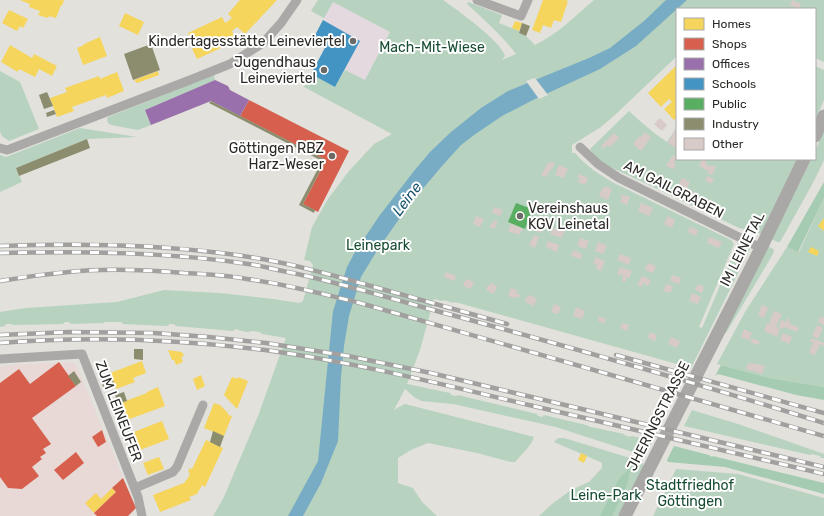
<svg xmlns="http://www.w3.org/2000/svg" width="824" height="516" font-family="Rubik,sans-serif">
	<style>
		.commercial { fill: #e8d8d6 }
		.education { fill: #e4d9df }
		.green { fill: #b7d2bf }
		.forest { fill: #a5ccb3 }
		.water { fill: #78acc4 }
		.pier { fill: #e2e1dc }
		.homes { fill: #f6d55c }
		.shops { fill: #d6604d }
		.offices { fill: #9970ab }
		.schools { fill: #4393c3 }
		.public { fill: #5aae61 }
		.industry { fill: #8c8c6e }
		.building { fill: #d8cac7 }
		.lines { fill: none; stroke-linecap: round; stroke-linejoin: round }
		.minor { stroke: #aaa9a7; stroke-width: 9 }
		.secondary { stroke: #aaa8a6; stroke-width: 13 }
		.rail-casing { stroke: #a1a09f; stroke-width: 4.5 }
		.rail { stroke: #fff; stroke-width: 3; stroke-dasharray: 9; stroke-linecap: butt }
		.poi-dot { fill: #6b6a66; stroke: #fff; stroke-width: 1.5 }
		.labels { text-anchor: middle; stroke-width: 4; stroke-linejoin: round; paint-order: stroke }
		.poi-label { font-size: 14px; fill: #2b2a27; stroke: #fff; text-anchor: end }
		.park-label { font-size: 14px; fill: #164d32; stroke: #fff }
		.street-label { font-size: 14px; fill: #2b2a27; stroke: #fff }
		.water-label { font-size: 15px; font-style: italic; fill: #18546e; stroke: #fff }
	</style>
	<rect width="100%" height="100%" fill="#e2e1dc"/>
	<path class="commercial" d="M72,362l4,3 60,143 -8,8h-128v-149l9,-2z"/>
	<path class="education" d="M333,2l57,30 -25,49 -20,-11 6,-13 -37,-20z"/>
	<g class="green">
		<path d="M318,0h125c14,10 58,41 62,56l-3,4 14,-6c-14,-18 -30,-33 -48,-49l-1,-2 1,-1 34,13 -3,8 20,8v2l7,3 9,9c23,-11 40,-29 59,-45h230v62l-9,-4v-49h-138v47l-61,58 -15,13 -29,18v8h3c11,13 26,23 41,31l115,56 3,4 -35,83 3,1 37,-87 12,6 -60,121 -7,-2 -2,-2 -3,-1 -2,1 -222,-62 -1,1 -11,-3 -1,1 -8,-2 -14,51 -13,34 43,9 1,2 5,1 2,-1 79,19 1,2 4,1 2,-2 42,10 4,2h1l33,7c2,3 5,3 8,2l21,5 -8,15 -12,-4 -77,-25 -103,-23 -32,-3 -7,-4 -9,-8 -11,21 5,-3 6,-3 129,33c-2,8 -13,18 -19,25h-4l-34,-9 -49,-10 -17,7 -13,8v25l15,5 9,14 15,14h-224l11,-19 34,-81 28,-78 -24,-4 -2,-2 -9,-1 -2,1c-5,0 -9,-2 -14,-3l-2,2 -57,-5 -2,-2h-5l-1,2 -45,-2 -2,-2h-16l-2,1 -32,1 -2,-2h-4l-2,2 -50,1 -2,-1h-5l-1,2 -5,1v-15l26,-4 91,-6 47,-12 56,3 53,6 26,4 4,-2 10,-36 -3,-4 -6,-1 8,-33 16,-28 21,-28 25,-27 18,-10 -88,-47 7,-13 24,13 10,-17 20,10 25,-48 -57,-30 -9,16 -13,-7z"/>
		<path d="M815,66l9,4v30l-9,21z"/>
		<path d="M0,71l20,11 19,47 -30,12 -7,-5 -2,-4z"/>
		<path d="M214,75l1,5 -70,30 6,15 -13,5 -27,-5 -3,-2 -1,-3 1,-3z"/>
		<path d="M629,111c12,11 24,22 38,31l10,-15v32h120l-36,75c-7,-3 -14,-4 -22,-6l-75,-36 -58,-27 -11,-9 -5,-7 1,-1z"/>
		<path d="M80,128l57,9 -50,2 -71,29 6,14 -22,10v-37l6,2z"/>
		<path d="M824,131v29l-10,21 -34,61h-3l-5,-3 39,-80h4v-8z"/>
		<path d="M824,198v189l-55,-9 -52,-14 28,-52 42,-65 12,5z"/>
		<path d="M768,246l5,3 1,1 -1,4 -47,79h-2z"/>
		<path d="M692,410l46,14 86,30v4h-3l-1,-2 -8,-2 -2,1 -126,-29z"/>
		<path d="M558,438h6l76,23 3,3 1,3 -26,49h-79l13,-12 19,-14 18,-8 13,-14v-5l-4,-2 -44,-19z"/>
		<path d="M676,469l62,5 86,24v18h-171z"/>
	</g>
	<g class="forest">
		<path d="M824,182v16l-26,54 -11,-5z"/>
		<path d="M721,365l48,13 55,9v13l-28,-5 -78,-21 -3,2z"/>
		<path d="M674,446l35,9 3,2 1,-1 111,27v11l-99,-27 -57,-5 -1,-2z"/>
		<path d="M631,467l-4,17 -15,32h-12l19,-37z"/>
	</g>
	<path class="water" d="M666,0h21l-51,46 -36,23 -67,31 -31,16 -28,19 -13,10 -19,21 -33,39 -31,44 -17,28 -12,39 -5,30 -3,31 -3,64 -17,42 -18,33h-15l30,-55 15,-150 14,-44 8,-15 25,-37 34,-44 16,-19 21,-20 30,-24 27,-17 81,-33 21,-10 34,-27z"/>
	<path class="pier" d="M535,78l13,17 -9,4 -13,-18z"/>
	<g class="homes">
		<path d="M20,0h44l-2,6 -1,-1 -5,13 -7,-2 -1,2 -10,-3 2,-4 -11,-4 1,-3z"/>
		<path d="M240,0h37l-32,34 -8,-7 -5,4 4,10 -39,18 -5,-10 3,-2 -7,-14 34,-16 3,6 3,-2 4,-3 -4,-4z"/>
		<path d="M543,0h22l3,1 -7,21 -7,-2 -3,8 -8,-3 -3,8 -8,-3z"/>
		<path d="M9,10l19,9 -5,9 -3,-2 -3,5 -15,-8z"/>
		<path d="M125,13l19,9 -6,13 -19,-9z"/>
		<path d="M515,21l7,2 -3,8 -7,-3z"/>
		<path d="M100,37l7,19 -24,9 -6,-17 7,-3v-1z"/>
		<path d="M10,45l22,13 2,-4 23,12 -5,10 -13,-7 -4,8 -16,-8 -1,3 -17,-10z"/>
		<path d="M677,65v26l-2,2 2,2v23l-3,2 -10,-11 8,-7 -3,-3 -8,8 -13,-14z"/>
		<path d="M158,71l1,4 -22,8 -3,-3z"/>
		<path d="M117,72l7,19 -17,7 -1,-3 -34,12 2,4 -17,6 -7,-19 17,-6 -2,-4 34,-12 1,3z"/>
		<path d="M824,218v13l-6,-5z"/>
		<path d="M811,247l8,4 -2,5 -9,-4z"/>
		<path d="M168,350l14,2 2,4 -3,1 2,5 -7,3 -2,-5h-2z"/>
		<path d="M142,361l4,12 -13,5 2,4 -19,7 -6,-16z"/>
		<path d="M201,375l4,11 -8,4 -4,-11z"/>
		<path d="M232,377l6,2v-2l10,4 -11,28 -13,-14z"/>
		<path d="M158,387l7,19 -38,14 -7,-17 27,-10v-1z"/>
		<path d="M214,403l6,2 8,8v2l4,1 -8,20 -20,-8z"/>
		<path d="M162,421l7,18 -29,11 3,7 -7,3 -4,-11 5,-2 -6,-14z"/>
		<path d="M206,440l17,8 -18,39 -3,-2 -5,9 -8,3 2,3 -31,12 -7,-17 31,-12 4,-5 2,-5 -2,-1 2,-4 2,1z"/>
		<path d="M581,453l6,3 -3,7 -6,-3z"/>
		<path d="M159,457l5,12 -16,6 -5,-12z"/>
		<path d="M112,488l4,4 -22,21 -9,-10 11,-10 5,6z"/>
	</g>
	<g class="shops">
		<path d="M249,100l100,51 -31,61 -15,-8 23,-44 -86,-44z"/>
		<path d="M59,362l17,24 -44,32 19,26 -8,5 3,4 -6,4 2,2 -10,8 7,9 -17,13 -14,-1 -8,-11v-94l19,-14 11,15z"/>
		<path d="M102,430l4,12 -8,5 -6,-10z"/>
		<path d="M76,452l8,11 -21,17 -9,-10z"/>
		<path d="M123,478l13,30 -8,8h-31l-3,-3 22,-21 -4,-4z"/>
	</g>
	<path class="offices" d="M215,80l13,6 2,4 19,10 -9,16 -29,-15 -60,24 -6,-15z"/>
	<path class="schools" d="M323,20l37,21 -25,46 -24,-13 16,-30 -13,-7z"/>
	<path class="public" d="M516,203l16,6 -7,20 -17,-7z"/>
	<g class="industry">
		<path d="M522,23l8,3 -4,10 -7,-3z"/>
		<path d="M151,44l9,26 -27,10 -9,-26z"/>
		<path d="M47,92l6,14 -9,3 -5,-14z"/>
		<path d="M211,101l115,59 -23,44 12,6 -1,3 -15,-8 23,-44 -113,-58z"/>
		<path d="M54,110l2,4 -9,3 -1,-4z"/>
		<path d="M87,139l3,9 -71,28 -3,-8z"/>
		<path d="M134,349h9v11l-9,-1z"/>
		<path d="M74,371l7,11 -5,4 -8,-10z"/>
		<path d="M113,380l2,6 -11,4 -2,-6z"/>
		<path d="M124,392l3,9 -9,3 -3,-9z"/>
		<path d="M213,431l11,5 -4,11 -10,-5z"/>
	</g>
	<g class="building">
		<path d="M792,0l9,4 -2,5 -9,-4z"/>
		<path d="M275,58l7,4 -2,5 -8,-4z"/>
		<path d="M660,118l7,7 -5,6 -8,-7z"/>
		<path d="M677,127v22l-9,-6z"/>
		<path d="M645,132l6,5 -10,14 -8,-7 7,-8 1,1z"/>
		<path d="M614,133l5,5 -9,9 -3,-2 -3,4 -3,-3z"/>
		<path d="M673,155l4,2 -3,5 2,2 -2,5 -8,-3z"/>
		<path d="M702,159h5l-2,4 5,4 1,-2 5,2 -4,8 -5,-2 1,-2 -9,-5z"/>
		<path d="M550,162l1,1 1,-1 3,1 -3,6h-1l-5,8 -5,-2 7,-12 1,1z"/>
		<path d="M559,165l9,4 -4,9 -9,-3z"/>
		<path d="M579,174l9,4 -3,7 -7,-3 2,-4 -3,-1z"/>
		<path d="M708,176l6,3 -3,5 -6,-4z"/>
		<path d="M682,178l8,4 -5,11 -9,-4z"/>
		<path d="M606,186l6,3 -4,11 -9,-4 4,-9 3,1z"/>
		<path d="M690,190l6,3 -3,5 -5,-3z"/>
		<path d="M621,194l9,3 -3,8 -7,-3 2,-5 -1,-1z"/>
		<path d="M641,203l12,5 -4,8 -11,-5z"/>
		<path d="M494,207l9,3 -3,6 -8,-3z"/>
		<path d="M476,216l8,3 -4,8 -7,-3z"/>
		<path d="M668,216l7,4 -3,8 -8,-4z"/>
		<path d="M494,220l4,2 -4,7 -4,-2z"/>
		<path d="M537,223l7,2 -3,8 -5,-2 1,-3h-2z"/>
		<path d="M511,224l12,5 -1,2h-1l-2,4 -11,-4z"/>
		<path d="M690,227l8,3 -2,6 -8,-4z"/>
		<path d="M553,228l4,2 1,-2 7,3 -4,7 -11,-4z"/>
		<path d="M534,235l5,2 -4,11 -6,-3z"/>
		<path d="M709,237l13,5 -3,6 -12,-5z"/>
		<path d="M580,238l9,3 -3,8 -9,-3z"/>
		<path d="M548,241l11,4 -2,7 -11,-5z"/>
		<path d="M598,242l9,4 -4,8 -8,-3z"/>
		<path d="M574,250l8,4 -1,5 -10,-3z"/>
		<path d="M620,254l11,4 -2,7 -12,-5z"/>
		<path d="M596,257l9,4 -4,10 -5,-2 1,-4 -4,-1z"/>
		<path d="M648,263l8,3 -3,7 -8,-3z"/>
		<path d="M620,267l12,4 -3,7 -2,-1 -2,5 -3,-1 1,-5 -6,-2z"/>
		<path d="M446,272l10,4 -2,5 -10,-4z"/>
		<path d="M672,275l9,3 -2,6 -9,-3z"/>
		<path d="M642,276l9,4 -3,6 -5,-3 -1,4 -5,-2z"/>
		<path d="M466,279l8,3 -3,7 -8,-3z"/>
		<path d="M491,283l6,3 -3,8 -8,-4 2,-5 1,1z"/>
		<path d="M666,284l7,2 -3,7 -7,-2z"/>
		<path d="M698,284l6,3 -2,6 -7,-3z"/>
		<path d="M511,288l6,2 -1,3 4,1 -2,4 -3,-1 -1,1 -6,-2z"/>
		<path d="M692,293l9,4 -3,7 -9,-3z"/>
		<path d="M528,295l9,3 -3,8 -9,-4z"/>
		<path d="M554,304l7,3 -3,7 -7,-2z"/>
		<path d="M762,305l6,3 -4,10 -6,-3z"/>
		<path d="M576,307l9,4 -3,8 -9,-3z"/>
		<path d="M774,311l8,3 -6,13 4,2 -3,8 -13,-6 3,-8 2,1z"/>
		<path d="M599,316l7,3 -2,5 -6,-3z"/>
		<path d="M821,316l3,2v7l-6,-3z"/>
		<path d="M788,318l2,1 -1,4 10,5 -2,4 -13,-5 -1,2 -4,-2 2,-7 5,2z"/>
		<path d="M622,323l7,2 -2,6 -7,-3z"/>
		<path d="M817,325l6,3 -5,11 -6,-3z"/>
		<path d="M744,329l8,4 -3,7 -8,-3z"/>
		<path d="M650,332l7,3 -2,6 -7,-3z"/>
		<path d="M783,333l9,4 -3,7 -9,-4z"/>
		<path d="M671,337l9,4 -3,7 -9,-4z"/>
		<path d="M752,338l8,4 -2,3 -8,-3z"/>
		<path d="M811,338l13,5v3l-4,-2 -5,11 -6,-2 4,-11 -3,-1z"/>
		<path d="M748,363l5,1 1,-1 11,3 -3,8 -16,-5z"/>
	</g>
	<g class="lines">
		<g class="minor">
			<path d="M477,0l44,16 7,-16"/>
			<path d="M580,147l18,17 21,14 142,70"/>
			<path d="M0,148l7,2 3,-1 180,-69 40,-16 33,-21 18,-20 16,-23"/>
			<path d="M0,359l82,-5 56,143 4,19"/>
			<path d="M135,488l38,-16 4,-5 26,-62"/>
		</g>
		<g class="secondary">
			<path d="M815,136l9,-20"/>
			<path d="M625,516l136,-268 43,-89"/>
		</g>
		<g class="rail-casing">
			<g id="rail">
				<path d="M0,246c85,-3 171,-2 256,12 32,5 65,14 97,23 51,14 102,28 154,43"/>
				<path d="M0,253c85,-2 171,-1 255,12 11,2 22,5 33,7 54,11 107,28 160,42 126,34 251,70 376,109"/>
				<path d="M0,281c23,-4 46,-7 69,-9 37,-4 78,-2 115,1 21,1 42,2 63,6 38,5 76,15 113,24l464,133"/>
				<path d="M0,335l70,-3 84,1 55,4 57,6 82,13 83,17 393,94"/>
				<path d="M0,343c88,-7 177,-4 265,7 89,12 176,34 264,55 98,23 197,46 295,69"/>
				<path d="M616,355l208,58"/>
			</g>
		</g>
		<use href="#rail" class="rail"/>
	</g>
	<g class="poi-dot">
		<circle cx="353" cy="41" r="4"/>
		<circle cx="324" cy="70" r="4"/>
		<circle cx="332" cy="156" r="4"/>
		<circle cx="520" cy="216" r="4"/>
	</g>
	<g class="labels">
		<g class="poi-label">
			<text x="345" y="46">Kindertagesstätte Leineviertel</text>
			<text x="316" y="67">Jugendhaus<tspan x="316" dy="16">Leineviertel</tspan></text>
			<text x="324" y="153">Göttingen RBZ<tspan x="324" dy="16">Harz-Weser</tspan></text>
			<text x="528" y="213" text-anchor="start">Vereinshaus<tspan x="528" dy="16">KGV Leinetal</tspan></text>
		</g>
		<g class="park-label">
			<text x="432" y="52">Mach-Mit-Wiese</text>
			<text x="378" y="250">Leinepark</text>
			<text x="690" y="490">Stadtfriedhof<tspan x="690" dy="16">Göttingen</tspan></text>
			<text x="606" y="500">Leine-Park</text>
		</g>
		<g class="street-label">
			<text transform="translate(674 189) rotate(27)" y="5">AM GAILGRABEN</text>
			<text transform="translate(742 249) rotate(-63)" y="5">IM LEINETAL</text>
			<text transform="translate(119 411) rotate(69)" y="5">ZUM LEINEUFER</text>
			<text transform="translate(658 416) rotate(-63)" y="5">JHERINGSTRASSE</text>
		</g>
		<g class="water-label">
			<text transform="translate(407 199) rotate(-53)" y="5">Leine</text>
		</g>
	</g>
	<rect x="676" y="8" width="140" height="152" fill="#ffffff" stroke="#aaaaa9"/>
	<rect x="684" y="18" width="20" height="12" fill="#f6d55c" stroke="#aaaaa9"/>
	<text x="712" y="28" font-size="12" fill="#2b2a27">Homes</text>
	<rect x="684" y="38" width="20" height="12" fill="#d6604d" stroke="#aaaaa9"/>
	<text x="712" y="48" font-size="12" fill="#2b2a27">Shops</text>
	<rect x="684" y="58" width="20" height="12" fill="#9970ab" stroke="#aaaaa9"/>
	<text x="712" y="68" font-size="12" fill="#2b2a27">Offices</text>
	<rect x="684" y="78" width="20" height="12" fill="#4393c3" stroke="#aaaaa9"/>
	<text x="712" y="88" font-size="12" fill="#2b2a27">Schools</text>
	<rect x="684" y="98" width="20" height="12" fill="#5aae61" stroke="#aaaaa9"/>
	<text x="712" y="108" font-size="12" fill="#2b2a27">Public</text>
	<rect x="684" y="118" width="20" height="12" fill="#8c8c6e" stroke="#aaaaa9"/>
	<text x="712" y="128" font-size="12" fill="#2b2a27">Industry</text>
	<rect x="684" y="138" width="20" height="12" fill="#d8cac7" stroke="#aaaaa9"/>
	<text x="712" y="148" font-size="12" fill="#2b2a27">Other</text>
</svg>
